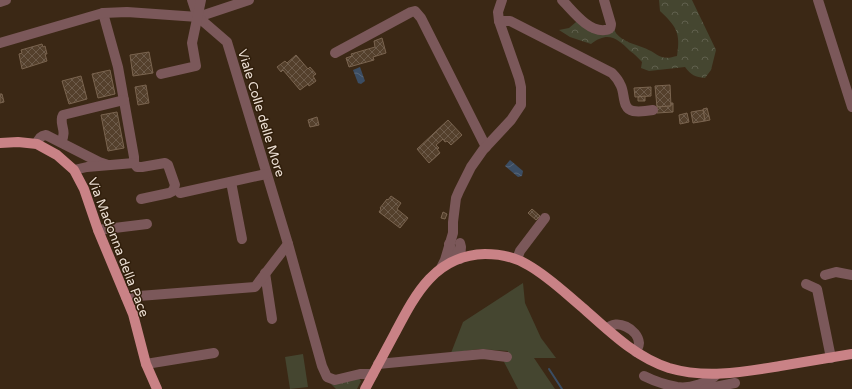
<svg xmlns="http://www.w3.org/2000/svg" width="852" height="389" font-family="'Varela Round',sans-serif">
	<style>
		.grass { fill: #454630 }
		.forest { fill: url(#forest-crowns) }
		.water { fill: url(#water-waves) }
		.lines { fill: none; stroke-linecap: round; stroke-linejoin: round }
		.stream { stroke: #3b4d63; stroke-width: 2 }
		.building { fill: url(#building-cross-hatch); stroke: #7a644f }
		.minor { stroke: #7b585a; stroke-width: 10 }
		.major { stroke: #c98286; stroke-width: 10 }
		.labels { text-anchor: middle; stroke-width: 3; stroke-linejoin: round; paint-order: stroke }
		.street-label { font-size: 13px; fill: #ecdfd4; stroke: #301e0b }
	</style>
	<defs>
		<pattern id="forest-crowns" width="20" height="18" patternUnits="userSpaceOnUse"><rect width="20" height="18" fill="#454630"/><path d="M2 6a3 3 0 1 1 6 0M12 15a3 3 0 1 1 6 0" fill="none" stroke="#60604d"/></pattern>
		<pattern id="water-waves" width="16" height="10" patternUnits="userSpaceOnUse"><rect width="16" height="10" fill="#3b4d63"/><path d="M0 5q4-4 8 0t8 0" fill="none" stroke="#586678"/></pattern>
		<pattern id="building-cross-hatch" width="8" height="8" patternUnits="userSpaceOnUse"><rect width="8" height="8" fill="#54402c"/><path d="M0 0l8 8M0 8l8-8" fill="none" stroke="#6d5b4a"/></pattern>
	</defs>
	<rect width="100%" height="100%" fill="#3b2815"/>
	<g class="grass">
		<path d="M523,283l2,20 16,35 15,20h-22l21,31h-37l-14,-27 4,-11 -29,-2 -28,4 12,-31z"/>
		<path d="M303,354l5,33 -18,2 -5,-32z"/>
	</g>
	<g class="forest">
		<path d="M659,0h33l24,50 -5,20 -6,8c-10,-1 -14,-3 -20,-11l-36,4 -8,-3 1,-6c-4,-4 -7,-8 -12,-11 -13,-13 -22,-20 -39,-7l-21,-7 -11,-7 10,-2 13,-11 13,8 19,4c4,13 26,16 37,22 4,2 7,5 11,6 5,2 10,0 15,-1 4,-23 -1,-30 -17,-45z"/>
		<path d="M358,377l3,4 -4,8h-21l-5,-5z"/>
	</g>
	<g class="water">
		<path d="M360,67l5,14 -4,3 -3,-1 -5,-13z"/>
		<path d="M510,160l13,11 -1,5 -4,1 -13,-11z"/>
	</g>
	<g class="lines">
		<path class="stream" d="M549,369l13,20"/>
	</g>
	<g class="building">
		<path d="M382,38l4,15 -13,4 1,3 -25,7 -3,-9 6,-2 -1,-2 24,-7 -1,-6z"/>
		<path d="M42,44l1,3 2,-1 2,8h-2l2,7 -25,8 -3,-15 3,-1 -1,-3z"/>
		<path d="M149,52l4,21 -20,3 -3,-21z"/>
		<path d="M296,55l12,14 2,-2 6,7 -3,2 3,5 -7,5 -1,-2 -8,6 -17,-20 -2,2 -4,-5 8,-6 2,2z"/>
		<path d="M110,70l5,24 -17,4 -6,-24z"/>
		<path d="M81,76l6,23 -18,5 -7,-23z"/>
		<path d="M146,85l3,18 -11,2 -3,-18z"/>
		<path d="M670,85l1,21 -14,1 -2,-21z"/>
		<path d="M651,87v9l-16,1 -1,-9z"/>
		<path d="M0,94h2l2,8 -4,1z"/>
		<path d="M645,96v5h-7v-4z"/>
		<path d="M671,103h2v9l-16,1v-6l14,-1z"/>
		<path d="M707,108l3,12 -5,1 -2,-12z"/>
		<path d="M703,110l2,11 -12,2 -2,-11z"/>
		<path d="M117,112l7,36 -16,3 -7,-36z"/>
		<path d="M687,113l2,9 -9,2 -1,-9z"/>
		<path d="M317,117l2,8 -9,2 -2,-7z"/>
		<path d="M448,120l14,15 -11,10 -4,-4 -2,1 -2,-3 -7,6 3,3 -2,1 3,4 -11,10 -12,-14z"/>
		<path d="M391,196l10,7 -4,6 11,9 -8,10 -21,-16 2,-3 -1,-1 7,-9 1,1z"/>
		<path d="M532,209l8,7 -4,4 -8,-7z"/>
		<path d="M443,212l4,2 -2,5 -4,-1z"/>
	</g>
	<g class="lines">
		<g class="minor">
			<path d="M192,0l5,15"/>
			<path d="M562,0c11,11 26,32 43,30 4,0 6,-2 6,-6l-7,-24"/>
			<path d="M818,0l34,107"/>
			<path d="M0,2l6,-2"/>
			<path d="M103,13l15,54 16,90v6"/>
			<path d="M198,17l51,-17"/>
			<path d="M499,21h11l102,52c4,4 7,8 9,13 4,8 1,23 12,25 6,1 14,0 20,-1"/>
			<path d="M0,43l103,-30 24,-1 71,5 29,25 61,202 34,122 5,11 8,3 25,-6h13"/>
			<path d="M335,53l76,-41 4,-1 6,7 65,129"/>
			<path d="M161,74l35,-8 -4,-23 9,-43"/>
			<path d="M61,142c7,-12 -3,-18 2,-27l61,-15"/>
			<path d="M37,144c1,-5 3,-8 9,-9l53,27 9,3"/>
			<path d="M134,163l3,4h5l23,-4 3,2 7,20 -2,6 -4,2 -28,6"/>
			<path d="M74,170l13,-3 47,-4"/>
			<path d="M231,182l11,57"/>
			<path d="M180,193l86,-19"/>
			<path d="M98,230l49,-6"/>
			<path d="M449,244l4,9 7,6 1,-12 -1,-4"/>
			<path d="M517,259l3,-8 25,-33"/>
			<path d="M441,268l4,-8 8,-27v-11l3,-24 3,-7 12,-24 12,-17 28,-30 10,-15v-18l-2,-9 -20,-57 -1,-9 4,-12"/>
			<path d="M265,273l7,46"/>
			<path d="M825,275l11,-3 16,3"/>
			<path d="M806,284l11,5 14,69"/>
			<path d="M126,297l129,-10 33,-43"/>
			<path d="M607,329c9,-11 31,0 32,14 0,3 -2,6 -3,9"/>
			<path d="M146,364l68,-11"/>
			<path d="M378,364l105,-10 24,3"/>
			<path d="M644,376c10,5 22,9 33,11 13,2 32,-4 40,-13"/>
			<path d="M705,389l30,-6"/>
		</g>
		<g class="major">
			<path d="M0,143l18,-1 19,2 20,11 17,15 10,19 14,41 35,84 13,50 11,25"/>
			<path d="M365,389c10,-19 20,-37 30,-56 20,-38 40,-78 90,-79 15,0 30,3 43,11 21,12 37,28 55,43 26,23 52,49 86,60 37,11 74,4 111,-2 24,-4 48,-8 72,-12"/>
		</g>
	</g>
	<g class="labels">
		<g class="street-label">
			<text transform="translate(262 113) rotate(73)" y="5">Viale Colle delle More</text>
			<text transform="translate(119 247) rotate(69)" y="5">Via Madonna della Pace</text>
		</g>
	</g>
</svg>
